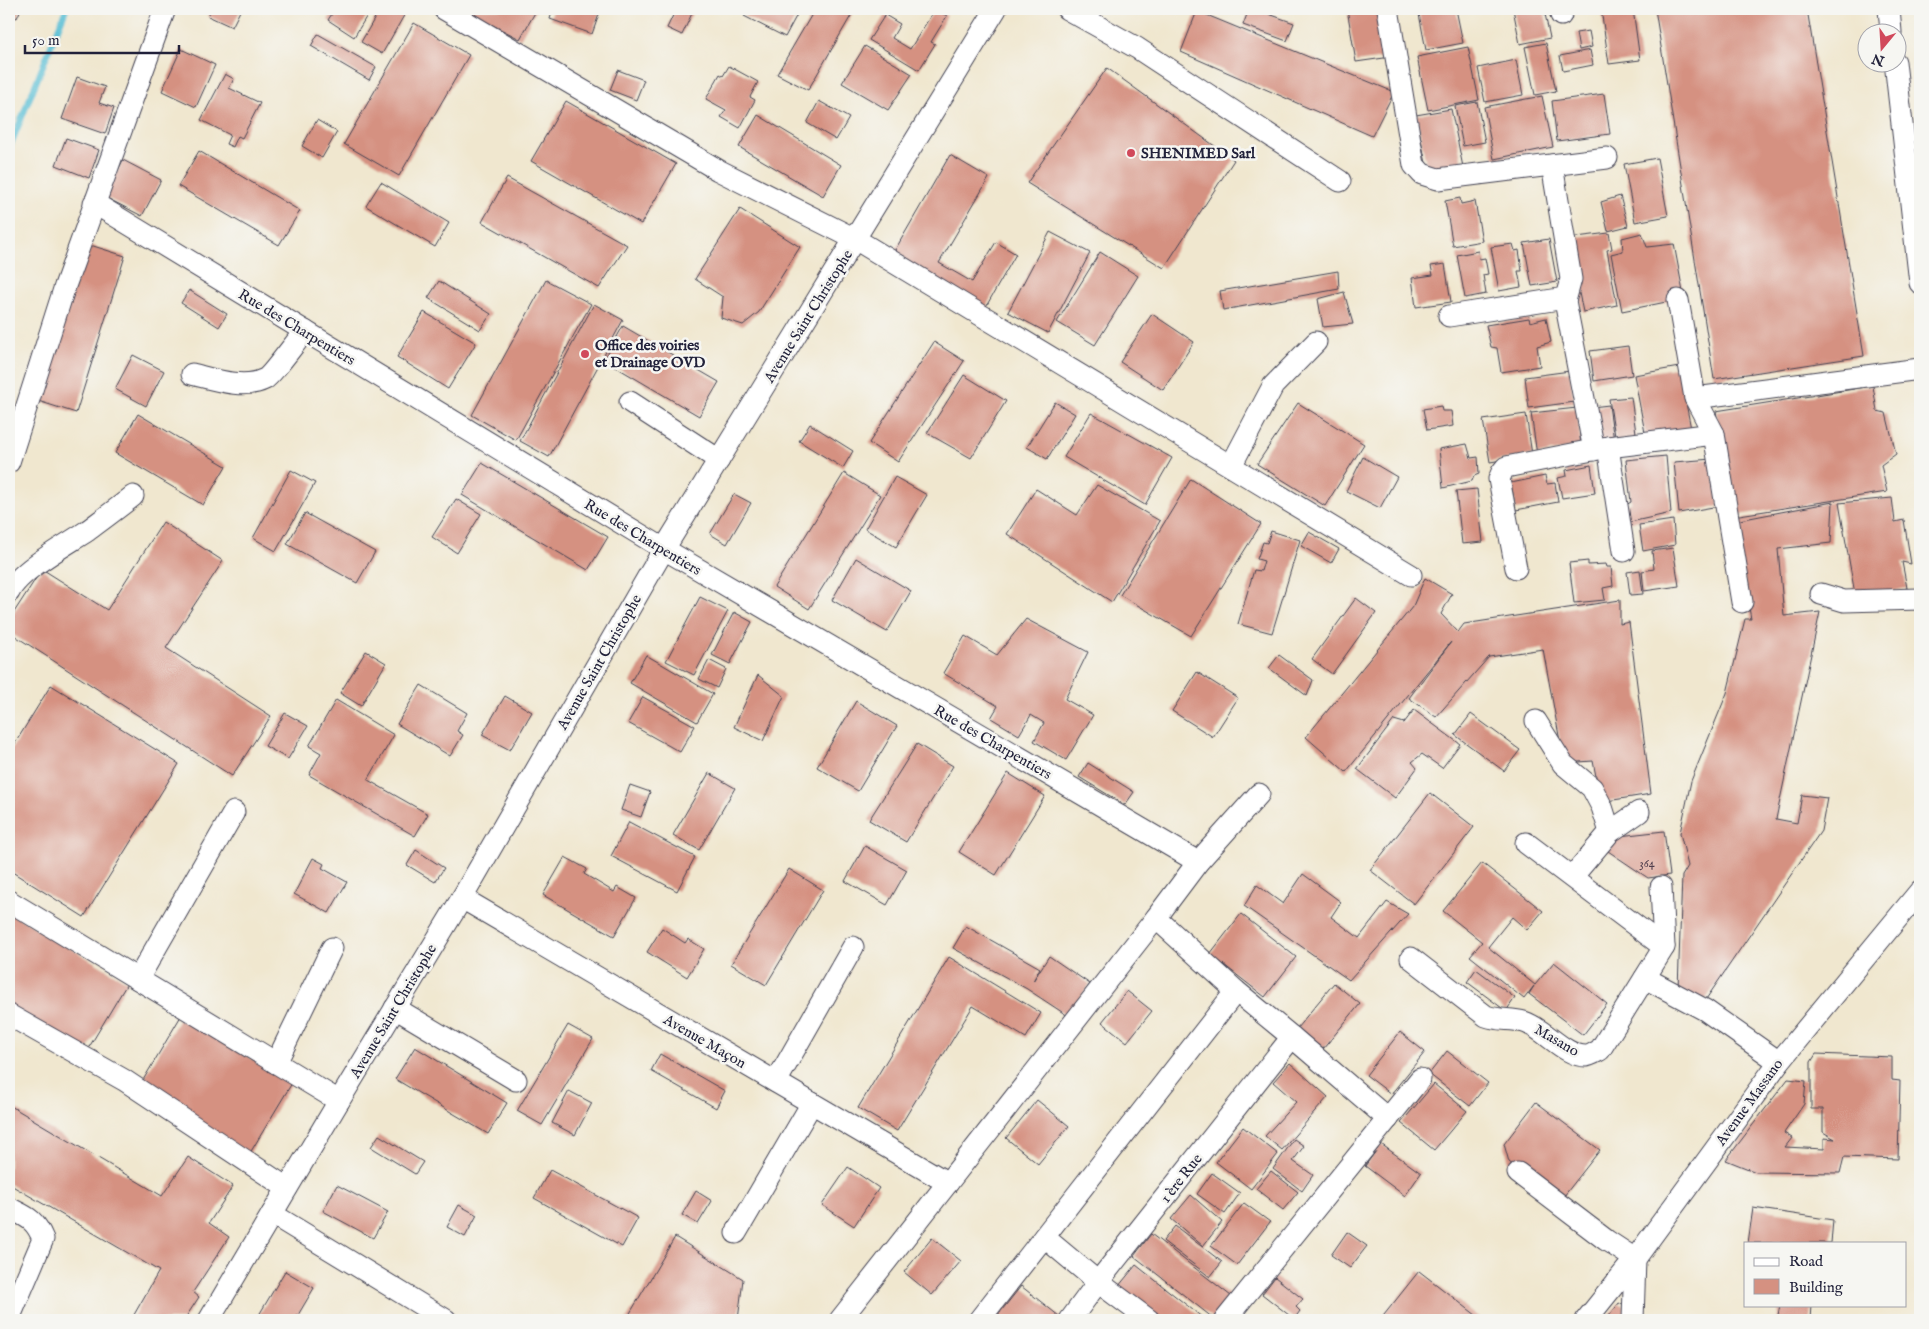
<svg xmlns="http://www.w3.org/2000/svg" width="1929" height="1329" font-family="'IM FELL English',serif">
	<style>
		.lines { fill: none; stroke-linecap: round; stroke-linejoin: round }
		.stream { stroke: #57bed4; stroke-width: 6 }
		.building { fill: #d59181 }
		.minor-casing { stroke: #414051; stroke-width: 23 }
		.minor { stroke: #fff; stroke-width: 21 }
		.poi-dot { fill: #d1495b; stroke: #f6f6f2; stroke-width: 2 }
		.labels { text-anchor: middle; stroke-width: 5; stroke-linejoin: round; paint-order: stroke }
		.number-label { font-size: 12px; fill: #4f3e4c }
		.poi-label { font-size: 15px; font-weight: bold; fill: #22223b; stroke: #f6f6f2; text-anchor: start }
		.street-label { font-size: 15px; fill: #22223b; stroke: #f6f6f2 }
	</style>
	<rect width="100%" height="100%" fill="#f6f6f2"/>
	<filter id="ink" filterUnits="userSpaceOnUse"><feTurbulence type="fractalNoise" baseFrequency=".02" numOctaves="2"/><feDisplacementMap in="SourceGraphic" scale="10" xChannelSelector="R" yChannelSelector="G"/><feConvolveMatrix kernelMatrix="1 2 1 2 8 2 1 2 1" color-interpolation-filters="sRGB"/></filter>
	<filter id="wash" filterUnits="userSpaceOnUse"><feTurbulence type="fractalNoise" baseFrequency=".0096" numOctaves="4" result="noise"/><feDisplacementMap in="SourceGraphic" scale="20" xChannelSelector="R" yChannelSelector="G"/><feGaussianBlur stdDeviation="1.12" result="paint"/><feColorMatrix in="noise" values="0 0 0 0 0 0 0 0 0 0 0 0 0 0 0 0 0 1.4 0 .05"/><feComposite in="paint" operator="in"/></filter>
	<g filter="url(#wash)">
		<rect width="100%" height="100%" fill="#f0e7cf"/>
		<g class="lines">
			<path class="stream" d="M9,149l57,-140"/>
		</g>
		<g id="blocks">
			<g class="building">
				<path d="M9,9h12l-4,9 -8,-3z"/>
				<path d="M211,9h30l-9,18 -24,-11z"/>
				<path d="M335,9h36l-17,28 -26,-17z"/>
				<path d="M380,9h20l6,3 -24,42 -21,-12z"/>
				<path d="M471,9h66l-17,30 -51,-26z"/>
				<path d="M553,9h48l-9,25 -42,-15z"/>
				<path d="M676,9h18l-12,26 -15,-7z"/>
				<path d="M748,9h52l-15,28 -41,-21z"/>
				<path d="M815,9h40l-47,81 -31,-16z"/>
				<path d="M935,9l12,7 -16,26 4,2 -16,26 -50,-30 16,-25 15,9 -8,14 18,11z"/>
				<path d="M1249,9h6l39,14 -7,18 -44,-16z"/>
				<path d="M1347,9h36l8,48 -35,5z"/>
				<path d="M1418,9h38l7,34 -37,7z"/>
				<path d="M1513,9h31l6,29 -30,6z"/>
				<path d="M1601,9h32l7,51 -31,4z"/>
				<path d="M1655,9h152l57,347 -150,23z"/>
				<path d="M1197,11l197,81 -22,44 -191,-84z"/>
				<path d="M414,23l55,32 -70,121 -55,-32z"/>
				<path d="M1589,31l3,16 -13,3 -3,-17z"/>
				<path d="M318,34l58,33 -7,13 -58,-34z"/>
				<path d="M1546,43l10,48 -21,4 -10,-48z"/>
				<path d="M865,46l47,28 -24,36 -46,-27z"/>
				<path d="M1468,47l11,53 -51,10 -11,-53z"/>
				<path d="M181,49l34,16 -19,42 -34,-16z"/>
				<path d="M1590,50l3,15 -30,6 -3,-15z"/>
				<path d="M1516,60l7,35 -38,7 -7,-34z"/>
				<path d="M729,66l29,16 -8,15 5,3 -15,28 -19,-11 5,-7 -20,-11 14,-25 3,2z"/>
				<path d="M1107,68l127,92 -70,108 -137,-85z"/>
				<path d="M618,70l26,10 -8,20 -26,-10z"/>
				<path d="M225,74l9,5 -5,9 31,15 -18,35 -4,-2 -5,11 -7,-3 4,-9 -29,-15z"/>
				<path d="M77,77l28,10 -6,16 15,5 -9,26 -43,-15z"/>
				<path d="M1604,94l6,40 -53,7 -5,-40z"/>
				<path d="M1542,96l11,51 -59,12 -10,-52z"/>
				<path d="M566,101l110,63 -35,60 -110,-63z"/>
				<path d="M819,101l30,17 -13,22 -29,-17z"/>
				<path d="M1477,102l8,40 -22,4 -8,-40z"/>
				<path d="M1451,109l12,58 -35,6 -12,-58z"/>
				<path d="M758,115l83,50 -18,31 -84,-49z"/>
				<path d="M317,120l20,12 -15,26 -20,-12z"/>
				<path d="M66,138l33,12 -10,28 -33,-13z"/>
				<path d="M199,151l101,60 -21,34 -101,-59z"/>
				<path d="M950,155l39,23 -50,85 33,19 24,-40 20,12 -32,56 -93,-53z"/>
				<path d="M1657,158l11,58 -33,6 -11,-58z"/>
				<path d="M123,160l38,20 -19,36 -37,-19z"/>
				<path d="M507,178l120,67 -28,43 -117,-66z"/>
				<path d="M381,182l68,41 -14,24 -69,-41z"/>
				<path d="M1620,196l8,30 -20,5 -7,-29z"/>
				<path d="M1460,198l1,6 14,-3 7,40 -29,5 -8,-45z"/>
				<path d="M740,209l60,38 -41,65 -16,13 -22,-7 2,-21 -28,-18z"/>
				<path d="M1050,232l40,21 -42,80 -40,-21z"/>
				<path d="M1609,233l3,16 -5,1 10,55 -34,7 -4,-19h-4l-7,-55z"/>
				<path d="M1642,233l5,14 27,-3 9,48 -12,9 -49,10 -11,-57 12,-3 -1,-13z"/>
				<path d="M1549,239l8,43 -25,4 -8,-43z"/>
				<path d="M87,244l38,12 -49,157 -38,-12z"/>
				<path d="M1513,244l2,7 4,-1 3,21h-4l3,16 -22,4 -8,-44z"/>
				<path d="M1478,251l1,8 6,-1 3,16 -5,1 3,19 -21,4 -8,-43z"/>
				<path d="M1100,252l38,24 -43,69 -38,-23z"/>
				<path d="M1445,264l6,38 -35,5 -4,-29 21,-3 -2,-9z"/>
				<path d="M1338,271l1,18 -116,21 -3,-19z"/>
				<path d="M546,280l45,24 -75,136 -44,-25z"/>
				<path d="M439,281l52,33 -11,16 -52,-32z"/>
				<path d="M189,290l38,24 -8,13 -38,-24z"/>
				<path d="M1344,292l9,32 -30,3 -5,-28z"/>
				<path d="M594,304l29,16 -74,137 -29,-16z"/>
				<path d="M424,312l52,31 -28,46 -51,-32z"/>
				<path d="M1152,314l42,28 -31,48 -43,-28z"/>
				<path d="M1529,318l1,4 16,-4 5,24 -14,4 3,20 -39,6 -4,-24 -6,-1 -5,-22z"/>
				<path d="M623,326l96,56 -20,34 -95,-56z"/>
				<path d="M934,342l30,19 -66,101 -29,-19z"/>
				<path d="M1628,346l4,29 -38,6 -4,-30z"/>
				<path d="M133,355l31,16 -18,35 -31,-17z"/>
				<path d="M1679,367l12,62 -45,9 -12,-63z"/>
				<path d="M1570,371l4,31 -45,6 -4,-31z"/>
				<path d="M964,375l42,26 -35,57 -44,-25z"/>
				<path d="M1873,386l4,25 9,2 10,41 -15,11 6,27 -154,24 -17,-105z"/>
				<path d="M1631,397l6,43 -21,2 -7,-43z"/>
				<path d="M1055,402l20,12 -28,45 -20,-12z"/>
				<path d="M1298,403l66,41 -39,62 -68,-42z"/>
				<path d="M1609,405l5,36 -16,2 -6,-36z"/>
				<path d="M1441,406l1,5h9l2,15 -26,4 -4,-21z"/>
				<path d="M1577,408l4,38 -44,9 -6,-42z"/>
				<path d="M1091,413l81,45 -27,47 -81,-48z"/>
				<path d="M138,414l88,52 -23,39 -88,-52z"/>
				<path d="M1526,414l6,41 -42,7 -7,-42z"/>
				<path d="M810,424l43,27 -10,17 -44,-27z"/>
				<path d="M1467,444l4,14 7,-1 1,17 -5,2 -2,5 -29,7 -4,-39z"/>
				<path d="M1666,456l5,57 -45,10 -5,-15 10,-6 -5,-42z"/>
				<path d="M1363,457l34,20 -17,31 -34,-17z"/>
				<path d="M1712,459l7,47 -40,7 -5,-51z"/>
				<path d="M482,463l126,74 -20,33 -126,-75z"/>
				<path d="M1591,465l4,28 -33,5 -4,-20 9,-2 -1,-6z"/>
				<path d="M291,470l24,13 -39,68 -23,-13z"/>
				<path d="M844,473l36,22 -71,114 -35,-22z"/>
				<path d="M1545,476l2,8 8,-1 3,19 -42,8 -5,-27z"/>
				<path d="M895,477l32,18 -31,52 -31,-18z"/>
				<path d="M1191,479l70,45 -70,112 -71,-41z"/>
				<path d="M1097,485l63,36 -48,81 -105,-68 29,-45 41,26z"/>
				<path d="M1477,489l6,53 -21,2 -6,-53z"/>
				<path d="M734,494l17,9 -24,41 -17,-10z"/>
				<path d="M1892,498l3,24 9,-2 7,44 -9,-2 5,26 -51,12 -17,-97z"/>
				<path d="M456,499l25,15 -24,39 -25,-16z"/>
				<path d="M1833,502l-2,41 -53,6 6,67 36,-4 -44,207 21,4 5,-28 25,3 -6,33 -119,174 -24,-16 4,-113 6,-10 -8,-33 11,-52 36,-88 18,-74h6l-17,-98z"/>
				<path d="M305,513l70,39 -18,31 -70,-39z"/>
				<path d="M1673,520l2,25 -32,6 -4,-26z"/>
				<path d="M163,522l60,39 -57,87 105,68 -39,60 -223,-144v-12l33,-51 65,41z"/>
				<path d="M1271,531l29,9 -28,93 -34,-9 16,-54 7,1 3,-10 -7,-2 6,-17 4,1z"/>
				<path d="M1309,532l30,17 -8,14 -30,-17z"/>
				<path d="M1673,548l6,38 -35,5 -2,-20 12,-2 -2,-18z"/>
				<path d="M856,558l55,33 -24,41 -55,-32z"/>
				<path d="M1588,561v4l18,-1 1,3h4l2,19 -10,2 2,12 -31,3 -5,-40z"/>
				<path d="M1640,570l3,24 -13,1 -3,-23z"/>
				<path d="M1425,578l27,16 -11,20 17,18 6,-8 156,-24v24l9,-2 22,172 -50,8 -8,-41 -29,2 -21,-114 -54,8 -53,60 -27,-19 42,-56 -105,130 -40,-35 107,-131z"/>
				<path d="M700,597l28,14 -34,64 -28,-14z"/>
				<path d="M1356,598l20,15 -44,61 -20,-15z"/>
				<path d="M734,612l18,10 -22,42 -18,-9z"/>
				<path d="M1026,619l62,33 -23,47 28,16 -27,45 -32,-19 10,-18 -13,-8 -12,20 -28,-17 7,-12 -55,-33 22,-37 32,19z"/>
				<path d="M366,651l20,12 -25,43 -21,-13z"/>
				<path d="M646,655l67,39 -16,28 -67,-39z"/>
				<path d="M1279,655l34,25 -6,16 -38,-28z"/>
				<path d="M709,660l17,9 -9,19 -18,-9z"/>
				<path d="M1197,672l41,26 -25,39 -41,-26z"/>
				<path d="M758,675l26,21 -21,45 -29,-14z"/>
				<path d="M51,685l128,79 -95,153 -75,-47v-117z"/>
				<path d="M421,685l46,28 -10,18 6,4 -13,21 -53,-32z"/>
				<path d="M505,696l27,16 -22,38 -28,-15z"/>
				<path d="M643,697l52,29 -15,26 -52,-29z"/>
				<path d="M336,700l58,35 -26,45 60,34 -13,22 -106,-61 12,-22 -12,-7z"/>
				<path d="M856,701l41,25 -39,65 -41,-24z"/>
				<path d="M1414,710l46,34 -18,24 -20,-14 -10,8 5,6 -22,30 -38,-29 37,-49 10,3z"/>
				<path d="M285,713l23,13 -20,33 -23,-13z"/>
				<path d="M1471,714l49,36 -16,21 -49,-36z"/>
				<path d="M917,744l36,22 -47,76 -37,-22z"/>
				<path d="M1088,763l46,29 -9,13 -46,-28z"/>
				<path d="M709,773l26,15 -36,62 -26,-15z"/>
				<path d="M1008,773l37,23 -49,79 -37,-23z"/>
				<path d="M630,785l20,7 -9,25 -20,-7z"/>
				<path d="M1430,793l44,34 -60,77 -44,-34z"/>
				<path d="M629,822l66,35 -18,34 -66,-35z"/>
				<path d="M1664,831l6,44 -22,3 -40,-27 11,-15z"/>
				<path d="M865,846l42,24 -20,35 -42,-24z"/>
				<path d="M416,850l28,18 -9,14 -28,-17z"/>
				<path d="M565,857l22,12 -3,5 30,18 3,-5 19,11 -22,38 -71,-41z"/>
				<path d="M313,858l11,6 -2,4 25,14 -18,31 -35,-19z"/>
				<path d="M1482,863l61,48 -16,19 -15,-13 -24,30 47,38 19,-23 53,42 -24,31 -54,-41 5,-8 -10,13 -54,-43 12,-14 -39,-31z"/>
				<path d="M789,869l34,21 -57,95 -35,-21z"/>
				<path d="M1303,874l38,28 -10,15 28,21 28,-36 21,12 -59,66 -105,-74 13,-21 26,19z"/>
				<path d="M9,912l119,70 -43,72 -76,-45z"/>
				<path d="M1241,914l55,43 -31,40 -55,-43z"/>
				<path d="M966,926l74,42 -7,13 16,-25 41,28 -22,32 -41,-27 -74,-41z"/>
				<path d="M662,928l23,15 3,-4 16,10 -17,28 -40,-25z"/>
				<path d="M949,957l92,56 -15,25 -53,-32 -76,125 -39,-23z"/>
				<path d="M1476,969l39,29 -9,13 -39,-29z"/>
				<path d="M1334,983l26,21 -37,45 -26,-21z"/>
				<path d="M1127,991l25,20 -25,31 -25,-20z"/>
				<path d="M181,1016l111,67 -45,75 -111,-66z"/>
				<path d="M568,1025l25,14 -51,86 -25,-14z"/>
				<path d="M1400,1032l25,20 -34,42 -25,-19z"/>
				<path d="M415,1047l92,56 -19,31 -93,-55z"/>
				<path d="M1447,1051l41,32 -18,23 -41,-32z"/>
				<path d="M660,1054l65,37 -9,17 -65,-37z"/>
				<path d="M1816,1054l76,3v23l8,1 -2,78 -54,-2 -4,16 -84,-1 -30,-12 62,-81 18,2 -2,23 -20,29 8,5 -7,9 39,2v-11l11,1 -12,-7v-23h-12v-47z"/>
				<path d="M1290,1063l38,34 -46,53 -17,-14 31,-34 -23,-20z"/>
				<path d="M1434,1084l33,27 -33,39 -33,-27z"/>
				<path d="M569,1091l23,12 -17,32 -23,-12z"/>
				<path d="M1037,1100l32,26 -31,38 -32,-26z"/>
				<path d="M1536,1102l64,48 -40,51 -51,-39 -5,-18z"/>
				<path d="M9,1105l153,91 26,-39 45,29 -24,37 20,14 -36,55 6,5 -15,23h-53l28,-49 -150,-87z"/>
				<path d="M1243,1127l35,27 -27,35 -35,-27z"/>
				<path d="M379,1135l44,27 -8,12 -44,-27z"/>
				<path d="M1294,1139l10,7 -11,15 20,14 -11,16 -29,-22z"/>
				<path d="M1381,1144l40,29 -16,23 -40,-30z"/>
				<path d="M848,1167l31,21 -25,38 -32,-21z"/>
				<path d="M550,1170l88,48 -16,29 -88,-49z"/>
				<path d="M1271,1171l27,21 -15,18 -27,-21z"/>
				<path d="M1212,1173l28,20 -15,21 -28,-20z"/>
				<path d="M337,1185l51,27 -15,26 -50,-27z"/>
				<path d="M696,1191l16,10 -14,23 -16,-9z"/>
				<path d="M1191,1195l31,27 -19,24 -32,-27z"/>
				<path d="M1244,1203l26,19 -33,43 -26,-19z"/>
				<path d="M459,1205l18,10 -12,22 -18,-10z"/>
				<path d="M1753,1208l80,12 -2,23h-83z"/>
				<path d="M1175,1226l47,36 -12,15 -47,-36z"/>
				<path d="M1347,1232l20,14 -17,22 -19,-13z"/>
				<path d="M1151,1234l80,62 -18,22 -79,-62z"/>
				<path d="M675,1237l68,42 -5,41h-112z"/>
				<path d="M932,1238l29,23 -29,34 -28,-23z"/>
				<path d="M1136,1265l67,53 -2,2h-40l-43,-33z"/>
				<path d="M285,1271l29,17 -19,32h-39z"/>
				<path d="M1419,1271l62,48 -1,1h-100z"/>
				<path d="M1275,1277l28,22 -7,8 4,4 -6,8 -32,-25z"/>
				<path d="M1021,1286l43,34h-70z"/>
				<path d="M1619,1303l6,3v14h-19z"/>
				<path d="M1780,1305h31l-1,15h-33z"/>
			</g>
		</g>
	</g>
	<g filter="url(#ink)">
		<use href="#blocks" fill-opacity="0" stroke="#414051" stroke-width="1"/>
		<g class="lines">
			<g class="minor-casing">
				<g id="minor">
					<path d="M444,9l274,161 137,69 556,336"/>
					<path d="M1067,9l70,39 203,133"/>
					<path d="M1388,9l26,156 8,9 16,5 169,-21"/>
					<path d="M1561,9v6"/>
					<path d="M1889,9l2,23"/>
					<path d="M1895,62l25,221"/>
					<path d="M1552,165l19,114 -6,22 29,149"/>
					<path d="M94,203l570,346 534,313"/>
					<path d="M1678,300l17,98 19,36 28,168"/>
					<path d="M1449,316l110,-17 6,2"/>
					<path d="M192,374c21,5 52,16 73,5 6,-3 33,-40 40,-48"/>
					<path d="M1695,398l225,-29"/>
					<path d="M630,402l89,58"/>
					<path d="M1608,447l16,104"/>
					<path d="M9,462l56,-176 100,-277"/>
					<path d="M1231,466l42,-80 43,-44"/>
					<path d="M1516,568l-17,-89 3,-7 4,-5 102,-20 106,-13"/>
					<path d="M9,592c11,-22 57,-47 78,-61 16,-12 31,-23 46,-35"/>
					<path d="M1821,594l23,7 76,-2"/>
					<path d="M1536,721l27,43 29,24 10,19 8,25"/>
					<path d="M1526,843l138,104"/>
					<path d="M1572,877l38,-45 29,-20"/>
					<path d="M462,898l486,285"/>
					<path d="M9,901l330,200"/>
					<path d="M1156,918l80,73 56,46 96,82"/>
					<path d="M1411,958l75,58c14,5 25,2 38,6 20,6 40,34 62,34 4,0 10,-4 14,-6l64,-103 -3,-60"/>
					<path d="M1645,978l60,32 74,52"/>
					<path d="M138,979l96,-167"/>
					<path d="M395,1008l121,72"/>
					<path d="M9,1015l115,65 163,108"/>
					<path d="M276,1063l56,-115"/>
					<path d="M776,1082l77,-135"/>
					<path d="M1518,1173l88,67 29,19 -2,61"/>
					<path d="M9,1208c18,9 26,11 34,31l-34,80"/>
					<path d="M272,1214l174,106"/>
					<path d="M736,1233l76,-130"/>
					<path d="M1044,1237l54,45 51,38"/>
					<path d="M209,1320l130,-219 123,-203 202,-349 332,-540"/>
					<path d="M840,1320l316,-402 42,-56 61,-68"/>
					<path d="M979,1320l257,-329"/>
					<path d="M1070,1320l28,-38 194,-245"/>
					<path d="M1225,1320l195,-241"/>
					<path d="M1586,1320l49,-61 144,-197 141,-171"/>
				</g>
			</g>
			<use href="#minor" class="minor"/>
		</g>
	</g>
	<g class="poi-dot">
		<circle cx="1131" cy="153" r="5"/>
		<circle cx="585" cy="354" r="5"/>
	</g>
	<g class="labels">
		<g class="number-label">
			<text x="1647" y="867">364</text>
		</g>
		<g class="poi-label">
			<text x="1141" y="158">SHENIMED Sarl</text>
			<text x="595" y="350">Office des voiries<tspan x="595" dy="17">et Drainage OVD</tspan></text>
		</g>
		<g class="street-label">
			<text transform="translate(808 316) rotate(-58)" y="5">Avenue Saint Christophe</text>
			<text transform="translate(297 327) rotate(31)" y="5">Rue des Charpentiers</text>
			<text transform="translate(643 537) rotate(31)" y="5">Rue des Charpentiers</text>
			<text transform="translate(599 662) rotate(-60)" y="5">Avenue Saint Christophe</text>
			<text transform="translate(993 742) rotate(30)" y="5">Rue des Charpentiers</text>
			<text transform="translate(393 1011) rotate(-59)" y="5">Avenue Saint Christophe</text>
			<text transform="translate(1557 1040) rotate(30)" y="5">Masano</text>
			<text transform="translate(705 1041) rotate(30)" y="5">Avenue Maçon</text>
			<text transform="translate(1749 1102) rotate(-54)" y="5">Avenue Massano</text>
			<text transform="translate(1181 1178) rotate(-52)" y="5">1 ère Rue</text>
		</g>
	</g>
	<rect width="1929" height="1329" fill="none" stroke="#f6f6f2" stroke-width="30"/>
	<rect x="1744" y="1242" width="162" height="65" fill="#f6f6f2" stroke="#a1a1a9"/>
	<rect x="1754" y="1258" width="25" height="8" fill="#ffffff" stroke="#a1a1a9"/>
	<text x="1789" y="1266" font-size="15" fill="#22223b">Road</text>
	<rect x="1754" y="1279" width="25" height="15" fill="#d59181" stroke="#a1a1a9"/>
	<text x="1789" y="1292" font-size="15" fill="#22223b">Building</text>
	<g transform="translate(1882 48) rotate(198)"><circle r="24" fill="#f6f6f2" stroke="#a1a1a9"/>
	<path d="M0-4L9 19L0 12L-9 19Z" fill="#d1495b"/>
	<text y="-8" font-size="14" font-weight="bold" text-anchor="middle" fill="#22223b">N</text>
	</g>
	<path d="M25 45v8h154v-8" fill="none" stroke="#22223b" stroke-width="2.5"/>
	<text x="32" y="45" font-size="15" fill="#22223b" stroke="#f6f6f2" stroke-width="4" paint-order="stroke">50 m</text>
</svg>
